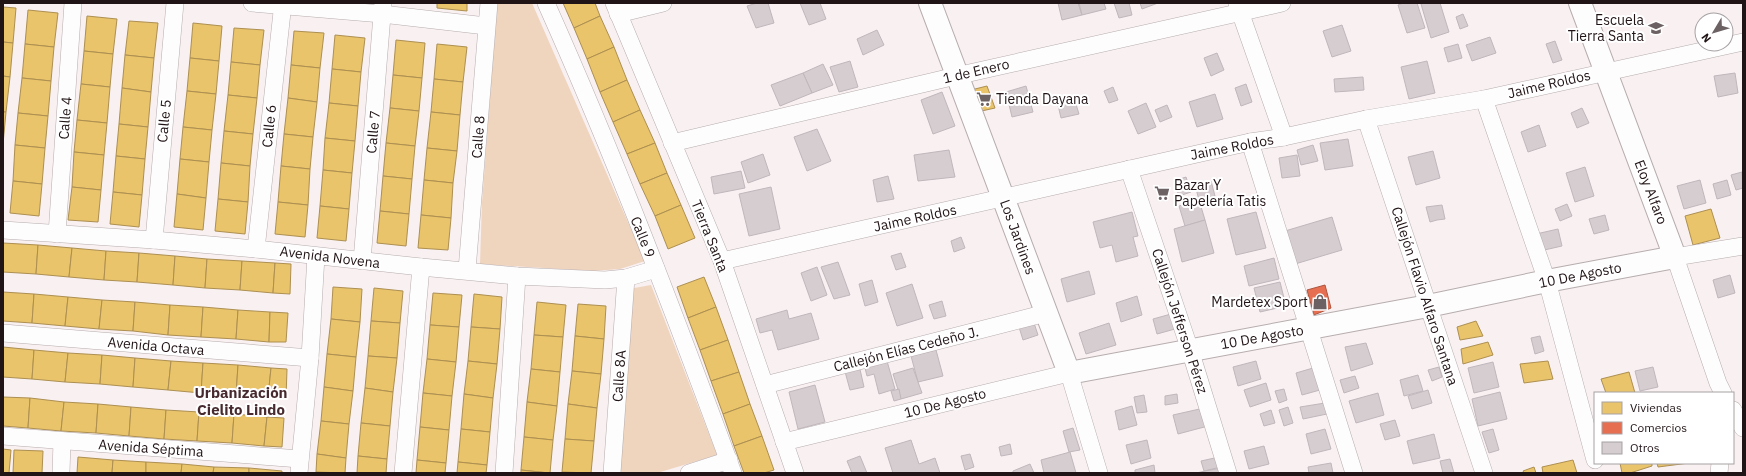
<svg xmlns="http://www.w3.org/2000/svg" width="1746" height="476" font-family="'IBM Plex Sans',sans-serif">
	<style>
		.green { fill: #efd4be }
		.homes { fill: #e9c46a; stroke: #ad8f51 }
		.shops { fill: #e76f51; stroke: #ac543f }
		.building { fill: #d6cdd1; stroke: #bfb7bb }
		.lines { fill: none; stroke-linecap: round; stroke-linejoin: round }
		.street-casing { stroke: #b7adae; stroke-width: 18 }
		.secondary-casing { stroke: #b7adae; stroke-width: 24 }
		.street { stroke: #fefdfd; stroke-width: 17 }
		.secondary { stroke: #fefdfd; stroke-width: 22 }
		.labels { text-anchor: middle; stroke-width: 4; stroke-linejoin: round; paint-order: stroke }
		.poi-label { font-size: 14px; fill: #211416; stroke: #fff; text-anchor: end }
		.street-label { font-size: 14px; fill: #211416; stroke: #fff }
		.neighbourhood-label { font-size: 15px; font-weight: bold; fill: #462a2f; stroke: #fff }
	</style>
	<rect width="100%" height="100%" fill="#f8f0f1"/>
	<g class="green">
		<path d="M497,3h35l113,258 -25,8 -28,2 -112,-7 2,-61z"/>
		<path d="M651,285l66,170 -60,18h-37l9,-184z"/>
	</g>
	<g class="homes">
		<path d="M437,3h30v8l-30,-3z"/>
		<path d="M563,3h32l5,13 -26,12z"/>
		<path d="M3,7l13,1 -3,35 -10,-1z"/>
		<path d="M28,10l30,3 -4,34 -29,-3z"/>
		<path d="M87,16l30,3 -4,35 -29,-3z"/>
		<path d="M600,16l14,31 -27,12 -13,-31z"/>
		<path d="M129,21l29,2 -4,35 -29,-3z"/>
		<path d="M193,23l29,3 -3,35 -29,-3z"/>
		<path d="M234,28l30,2 -4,35 -29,-3z"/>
		<path d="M294,31l30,2 -4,35 -29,-3z"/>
		<path d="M335,35l30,3 -4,34 -29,-3z"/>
		<path d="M396,40l29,3 -3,35 -29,-3z"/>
		<path d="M3,42l10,1 -3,34 -7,-1z"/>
		<path d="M25,44l29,3 -3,34 -29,-3z"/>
		<path d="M437,44l30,3 -4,35 -29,-3z"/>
		<path d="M614,47l13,33 -27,12 -13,-33z"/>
		<path d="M84,51l29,3 -3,33 -29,-3z"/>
		<path d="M125,55l29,3 -3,34 -29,-4z"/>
		<path d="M190,58l29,3 -3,33 -29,-3z"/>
		<path d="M231,62l29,3 -3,33 -29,-3z"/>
		<path d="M291,65l29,3 -3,34 -29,-4z"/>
		<path d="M332,69l29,3 -3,34 -29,-3z"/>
		<path d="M393,75l29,3 -3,33 -29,-3z"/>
		<path d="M3,76l7,1 -4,35h-3z"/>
		<path d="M22,78l29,3 -3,35 -30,-3z"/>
		<path d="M434,79l29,3 -3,33 -29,-3z"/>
		<path d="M627,80l13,30 -27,12 -13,-30z"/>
		<path d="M81,84l29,3 -3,36 -30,-3z"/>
		<path d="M987,86l8,22 -18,4 -6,-22z"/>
		<path d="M122,88l29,4 -3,35 -29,-3z"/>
		<path d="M187,91l29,3 -4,36 -29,-3z"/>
		<path d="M228,95l29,3 -4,36 -29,-3z"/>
		<path d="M288,98l29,4 -4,35 -29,-3z"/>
		<path d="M329,103l29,3 -3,35 -30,-3z"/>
		<path d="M390,108l29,3 -4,35 -29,-3z"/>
		<path d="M640,110l15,33 -28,11 -14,-32z"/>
		<path d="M3,112h3l-3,32z"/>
		<path d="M431,112l29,3 -3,36 -30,-3z"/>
		<path d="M18,113l30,3 -3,32 -30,-3z"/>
		<path d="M77,120l30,3 -3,32 -30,-3z"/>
		<path d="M119,124l29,3 -3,32 -29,-3z"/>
		<path d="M183,127l29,3 -3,32 -29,-3z"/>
		<path d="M224,131l29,3 -3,32 -29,-3z"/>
		<path d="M284,134l29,3 -3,32 -29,-3z"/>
		<path d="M325,138l30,3 -3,32 -29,-3z"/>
		<path d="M386,143l29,3 -3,33 -29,-3z"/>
		<path d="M655,143l12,30 -27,11 -13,-30z"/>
		<path d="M15,145l30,3 -3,36 -29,-3z"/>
		<path d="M427,148l30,3 -4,32 -29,-3z"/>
		<path d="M74,152l30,3 -3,35 -29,-3z"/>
		<path d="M116,156l29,3 -3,36 -29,-3z"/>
		<path d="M180,159l29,3 -3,36 -29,-4z"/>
		<path d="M221,163l29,3 -2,36 -30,-3z"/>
		<path d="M281,166l29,3 -2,36 -30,-3z"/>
		<path d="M323,170l29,3 -3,36 -29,-3z"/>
		<path d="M667,173l14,32 -26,11 -15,-32z"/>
		<path d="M383,176l29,3 -3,35 -29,-3z"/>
		<path d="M424,180l29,3 -2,35 -30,-3z"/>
		<path d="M13,181l29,3 -3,32 -29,-3z"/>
		<path d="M72,187l29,3 -3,32 -30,-2z"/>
		<path d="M113,192l29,3 -3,32 -29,-3z"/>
		<path d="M177,194l29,4 -3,32 -29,-3z"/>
		<path d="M218,199l30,3 -3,32 -30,-3z"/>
		<path d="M278,202l30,3 -3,32 -30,-3z"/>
		<path d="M681,205l14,33 -27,11 -13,-33z"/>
		<path d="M320,206l29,3 -3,32 -29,-3z"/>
		<path d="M1711,209l9,29 -27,7 -8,-29z"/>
		<path d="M380,211l29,3 -3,32 -29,-3z"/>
		<path d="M421,215l30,3 -3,32 -30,-2z"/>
		<path d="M3,243l35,2 -2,29 -33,-2z"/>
		<path d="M38,245l34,3 -3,29 -33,-3z"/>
		<path d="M72,248l34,3 -2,29 -35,-3z"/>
		<path d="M106,251l33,2 -2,29 -33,-2z"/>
		<path d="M139,253l36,3 -2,29 -36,-3z"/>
		<path d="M175,256l32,3 -2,29 -32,-3z"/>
		<path d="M207,259l35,2 -2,29 -35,-2z"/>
		<path d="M242,261l33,2 -2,30 -33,-3z"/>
		<path d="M275,263l16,1 -1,30 -17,-1z"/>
		<path d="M704,277l12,30 -28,11 -11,-31z"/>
		<path d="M333,287l29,2 -2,33 -29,-3z"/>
		<path d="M374,288l29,3 -3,32 -29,-2z"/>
		<path d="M3,292l31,2 -2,29 -29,-2z"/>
		<path d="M433,293l29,2 -3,32 -29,-2z"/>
		<path d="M34,294l34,3 -3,29 -33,-3z"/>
		<path d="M474,294l28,3 -2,32 -29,-2z"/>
		<path d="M68,297l34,3 -3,29 -34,-3z"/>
		<path d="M102,300l33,2 -2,29 -34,-2z"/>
		<path d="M135,302l35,3 -2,30 -35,-4z"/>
		<path d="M537,302l29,3 -3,32 -29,-2z"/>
		<path d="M578,304l28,2 -2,33 -29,-3z"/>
		<path d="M170,305l33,2 -2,30 -33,-2z"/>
		<path d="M203,307l35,3 -2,29 -35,-2z"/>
		<path d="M716,307l12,33 -28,10 -12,-32z"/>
		<path d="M238,310l32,2 -1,30 -33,-3z"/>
		<path d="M270,312l18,1 -2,29h-17z"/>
		<path d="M331,319l29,3 -4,35 -29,-3z"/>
		<path d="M371,321l29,2 -3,35 -29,-2z"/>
		<path d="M1476,321l7,15 -23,4 -3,-13z"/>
		<path d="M430,325l29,2 -3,35 -29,-3z"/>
		<path d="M471,327l29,2 -3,35 -29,-3z"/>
		<path d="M534,335l29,2 -3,35 -29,-3z"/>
		<path d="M575,336l29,3 -3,35 -29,-3z"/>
		<path d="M728,340l11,32 -28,9 -11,-31z"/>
		<path d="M1488,342l5,13 -30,9 -2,-15z"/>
		<path d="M3,347l31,3 -2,29 -29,-2z"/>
		<path d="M34,350l34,3 -3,29 -33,-3z"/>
		<path d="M68,353l34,2 -2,29 -35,-2z"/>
		<path d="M327,354l29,3 -3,34 -29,-4z"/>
		<path d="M102,355l33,3 -2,29 -33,-3z"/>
		<path d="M368,356l29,2 -4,34 -28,-4z"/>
		<path d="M135,358l36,3 -3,29 -35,-3z"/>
		<path d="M427,359l29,3 -4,34 -29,-3z"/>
		<path d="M171,361l32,2 -2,30 -33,-3z"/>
		<path d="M468,361l29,3 -4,34 -29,-4z"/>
		<path d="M1548,361l5,18 -29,4 -4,-19z"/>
		<path d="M203,363l35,2 -2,30 -35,-2z"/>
		<path d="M238,365l33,3 -3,29 -32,-2z"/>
		<path d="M271,368l16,1 -1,29 -18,-1z"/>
		<path d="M531,369l29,3 -3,34 -30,-4z"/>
		<path d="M572,371l29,3 -4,34 -29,-4z"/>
		<path d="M739,372l11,32 -27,10 -12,-33z"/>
		<path d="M1629,372l6,21h-29l-5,-14z"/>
		<path d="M324,387l29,4 -4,33 -28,-3z"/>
		<path d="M365,388l28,4 -3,34 -29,-3z"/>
		<path d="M423,393l29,3 -3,34 -29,-3z"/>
		<path d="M464,394l29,4 -3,34 -29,-3z"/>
		<path d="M3,397l27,1 -2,30 -25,-2z"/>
		<path d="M30,398l34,4 -3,29 -33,-3z"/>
		<path d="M64,402l34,2 -2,29 -35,-2z"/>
		<path d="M527,402l30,4 -4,34 -29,-3z"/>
		<path d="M98,404l33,3 -2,29 -33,-3z"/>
		<path d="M568,404l29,4 -3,33 -29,-2z"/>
		<path d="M750,404l12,32 -28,10 -11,-32z"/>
		<path d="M131,407l35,3 -2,29 -35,-3z"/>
		<path d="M166,410l33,2 -2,29 -33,-2z"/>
		<path d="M199,412l35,2 -2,29 -35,-2z"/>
		<path d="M234,414l33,3 -3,29 -32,-3z"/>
		<path d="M267,417l17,1 -2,29 -18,-1z"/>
		<path d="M321,421l28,3 -3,34 -29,-4z"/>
		<path d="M361,423l29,3 -3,33 -29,-3z"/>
		<path d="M420,427l29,3 -3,33 -29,-3z"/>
		<path d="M461,429l29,3 -3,33 -29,-3z"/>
		<path d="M762,436l12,34 -10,3h-20l-10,-27z"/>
		<path d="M524,437l29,3 -3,33 -29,-3z"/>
		<path d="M565,439l29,2 -3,32 -29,-1z"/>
		<path d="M3,449l8,1 -2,23h-6z"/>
		<path d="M14,450l29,1 -1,22h-29z"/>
		<path d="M317,454l29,4 -1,15 -29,-1z"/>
		<path d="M358,456l29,3 -1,14h-29z"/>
		<path d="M78,457l35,3 -1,13h-35z"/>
		<path d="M113,460l33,2v11h-34z"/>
		<path d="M417,460l29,3 -1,10h-29z"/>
		<path d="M1573,460l4,13h-34l-1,-6z"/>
		<path d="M146,462l36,2 -1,9h-35z"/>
		<path d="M458,462l29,3 -1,8h-29z"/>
		<path d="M1620,463h32v3l-22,7h-8z"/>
		<path d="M1657,463h32l-31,4z"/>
		<path d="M182,464l32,3 -1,6h-32z"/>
		<path d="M214,467l35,1v5h-36z"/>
		<path d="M1534,467l2,6h-12l-1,-2z"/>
		<path d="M249,468l33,3v2h-33z"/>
		<path d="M521,470l27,3h-27z"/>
	</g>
	<path class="shops" d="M1325,285l6,23 -17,7 -7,-25z"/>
	<g class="building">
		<path d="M757,3h11l6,20 -18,5 -9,-22z"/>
		<path d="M800,3h20l6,16 -17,6z"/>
		<path d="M1058,3h20l4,12 -20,5z"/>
		<path d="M1079,3h25l2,6 -24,6z"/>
		<path d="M1114,3h15l3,12 -13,3z"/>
		<path d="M1140,3h18l-16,6z"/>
		<path d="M1403,3h14l8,25 -18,5 -9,-28z"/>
		<path d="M1425,3h15l9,29 -18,6 -10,-34z"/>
		<path d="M1463,14l5,12 -8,3 -4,-12z"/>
		<path d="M1342,25l9,26 -19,6 -9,-26z"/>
		<path d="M877,30l7,15 -21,10 -6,-16z"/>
		<path d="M1490,37l6,16 -24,8 -6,-16z"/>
		<path d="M1555,41l7,19 -9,3 -7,-19z"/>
		<path d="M1458,44l4,14 -14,4 -4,-14z"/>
		<path d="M1217,53l7,17 -13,6 -7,-18z"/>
		<path d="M850,61l8,26 -19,5 -9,-25z"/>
		<path d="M1427,61l8,32 -26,6 -8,-32z"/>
		<path d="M823,64l10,21 -21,8 -9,-20z"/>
		<path d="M803,73l9,20 -32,13 -9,-21z"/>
		<path d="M1735,73l3,20 -20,4 -4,-21z"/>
		<path d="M1363,77l1,13 -29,2 -1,-13z"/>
		<path d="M1246,84l6,18 -11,4 -6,-18z"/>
		<path d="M1026,86l7,26 -21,5 -6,-25z"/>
		<path d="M1113,87l5,13 -9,3 -5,-12z"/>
		<path d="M942,92l13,34 -22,8 -12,-34z"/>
		<path d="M1215,94l8,25 -26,8 -8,-25z"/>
		<path d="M1075,101l4,13 -18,4 -3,-13z"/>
		<path d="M1146,103l10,24 -18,7 -10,-23z"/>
		<path d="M1167,105l5,12 -12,5 -5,-12z"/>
		<path d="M1582,108l7,15 -12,5 -6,-15z"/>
		<path d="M1539,125l7,21 -18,6 -7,-20z"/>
		<path d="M817,129l14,32 -24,10 -13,-34z"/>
		<path d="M1348,139l5,27 -28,4 -5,-27z"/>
		<path d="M1313,145l5,16 -17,4 -4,-15z"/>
		<path d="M949,150l6,27 -37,4 -4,-26z"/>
		<path d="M1433,151l7,27 -24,7 -8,-28z"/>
		<path d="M763,154l7,21 -22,8 -7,-21z"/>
		<path d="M1297,155l3,21 -18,2 -3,-20z"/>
		<path d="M1585,167l9,29 -19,6 -9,-29z"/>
		<path d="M741,171l4,17 -31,6 -3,-17z"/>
		<path d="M1742,172l1,16 -7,2 -5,-15z"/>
		<path d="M888,176l6,23 -17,3 -4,-22z"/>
		<path d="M1186,177l5,15 -12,4 -5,-15z"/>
		<path d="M1700,180l6,23 -22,6 -7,-23z"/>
		<path d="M1727,180l4,15 -14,4 -4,-15z"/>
		<path d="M1211,181l4,15 -16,4 -4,-15z"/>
		<path d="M771,187l9,42 -31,7 -10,-42z"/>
		<path d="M1199,200l6,20 -20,6 -6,-20z"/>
		<path d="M1567,204l5,12 -12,5 -5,-12z"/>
		<path d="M1442,205l3,14 -8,1 -7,2 -4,-15z"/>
		<path d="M1132,212l6,24 -5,1 5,19 -22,6 -4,-17 -12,3 -7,-26z"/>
		<path d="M1256,212l10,36 -30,7 -9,-36z"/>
		<path d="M1605,215l4,15 -15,4 -5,-15z"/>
		<path d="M1332,217l10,33 -47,14 -10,-33z"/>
		<path d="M1205,220l9,33 -32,9 -8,-33z"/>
		<path d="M1558,229l4,17 -22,5 -4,-17z"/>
		<path d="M961,237l4,11 -11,4 -3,-11z"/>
		<path d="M901,253l5,14 -10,3 -5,-14z"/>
		<path d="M1274,258l5,21 -30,7 -5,-20z"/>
		<path d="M838,262l12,33 -16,4 -13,-32z"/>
		<path d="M817,267l10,28 -16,6 -10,-28z"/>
		<path d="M1089,271l6,23 -28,8 -6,-23z"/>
		<path d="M1730,275l5,18 -17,5 -5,-18z"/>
		<path d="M872,280l6,22 -13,4 -6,-22z"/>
		<path d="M1280,282l6,24 -26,6 -6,-24z"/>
		<path d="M912,284l11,34 -26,8 -11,-33z"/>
		<path d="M1137,296l5,19 -21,7 -5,-19z"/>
		<path d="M942,301l4,15 -12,3 -5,-14z"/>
		<path d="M787,310l2,9 22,-6 8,26 -41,11 -6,-20 -12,3 -4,-14z"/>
		<path d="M1171,314l4,15 -18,5 -4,-15z"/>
		<path d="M1034,323l4,12 -15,5 -4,-13z"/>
		<path d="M1109,323l7,22 -30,9 -7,-21z"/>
		<path d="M1540,336l4,15 -9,3 -4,-16z"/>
		<path d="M1366,343l7,21 -22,7 -6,-24z"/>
		<path d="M936,350l7,26 -25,6 -7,-26z"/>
		<path d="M887,361l8,28 -16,5 -5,-20 -7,2 -2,-8z"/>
		<path d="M1256,361l5,18 -23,7 -5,-19z"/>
		<path d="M1493,362l6,25 -25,6 -6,-25z"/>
		<path d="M859,365l5,22 -14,3 -6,-22z"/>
		<path d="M1439,367l3,10 -10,4 -4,-11z"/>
		<path d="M1653,367l5,20 -18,4 -5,-20z"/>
		<path d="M913,368l9,25 -21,6 -8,-25z"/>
		<path d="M1313,368l7,22 -18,5 -6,-22z"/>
		<path d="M1418,375l5,16 -19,5 -4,-16z"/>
		<path d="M1355,376l4,12 -15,5 -4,-13z"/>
		<path d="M1266,383l5,17 -21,7 -6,-17z"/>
		<path d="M815,385l10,37 -27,7 -9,-37z"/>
		<path d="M899,389l2,10 -7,2 -3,-10z"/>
		<path d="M1284,389l3,11 -8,3 -4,-12z"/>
		<path d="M1428,390l4,13 -20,6 -4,-13z"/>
		<path d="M1500,392l7,27 -29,7 -6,-27z"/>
		<path d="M1378,393l6,22 -28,8 -7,-22z"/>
		<path d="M1177,394l1,9 -13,2v-9z"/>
		<path d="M1144,395l3,17 -10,1 -3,-16z"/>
		<path d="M1325,403l2,11 -24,5 -3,-12z"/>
		<path d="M1132,406l5,19 -18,5 -4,-19z"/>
		<path d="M1288,407l5,16 -9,3 -5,-16z"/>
		<path d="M1204,408l4,18 -30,8 -5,-19z"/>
		<path d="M1271,410l4,13 -11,3 -4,-12z"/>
		<path d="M1395,420l5,16 -15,4 -5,-16z"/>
		<path d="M1073,428l7,22 -11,2 -6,-21z"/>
		<path d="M1325,429l6,20 -20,5 -5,-20z"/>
		<path d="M1493,429l6,21 -10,3 -7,-21z"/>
		<path d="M1434,434l6,24 -27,6 -6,-23z"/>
		<path d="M911,440l8,24 16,-6 5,15h-47l-8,-25z"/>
		<path d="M1147,440l4,18 -20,6 -5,-19z"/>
		<path d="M1010,444l2,10 -11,2 -2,-9z"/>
		<path d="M1264,446l5,18 -20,5 -5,-18z"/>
		<path d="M1070,452l6,21h-32l-3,-13z"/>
		<path d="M970,454l4,13 -9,3 -4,-14z"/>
		<path d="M860,456l7,17h-15l-5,-12z"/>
		<path d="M1219,457l2,10 -17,4 -3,-10z"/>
		<path d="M1450,459l4,14h-11l-3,-12z"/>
		<path d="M1331,463l2,10h-24l-1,-6z"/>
		<path d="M1030,464l4,9h-21v-2z"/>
		<path d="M1154,465l1,8h-20v-3z"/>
		<path d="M1220,468l2,5h-26z"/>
	</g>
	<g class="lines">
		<g class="street-casing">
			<g id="street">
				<path d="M252,3l130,11 104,12"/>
				<path d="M546,3c69,154 129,312 187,470"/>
				<path d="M614,3l108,258 73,212"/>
				<path d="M1237,3l47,134"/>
				<path d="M618,14l45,-11"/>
				<path d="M1484,99l63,182 48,179"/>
				<path d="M1366,119l118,354"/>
				<path d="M1250,142l104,331"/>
				<path d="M672,143l284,-67 326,-73"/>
				<path d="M1129,169l61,181 38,123"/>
				<path d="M3,230l151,10 102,9 165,18 96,9 88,4 21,-2 30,-9"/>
				<path d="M57,234l16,-231"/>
				<path d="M154,240l21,-237"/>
				<path d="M256,249l27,-246"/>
				<path d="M362,261l21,-258"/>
				<path d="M722,261l528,-119 34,-5 82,-18 118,-20 259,-57"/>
				<path d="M467,270l22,-267"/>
				<path d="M3,333l307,25"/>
				<path d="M765,385l281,-72"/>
				<path d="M1723,393l-5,-10 -43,-126 68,-11"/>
				<path d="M1733,410l10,18"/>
				<path d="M3,436l297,23"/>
				<path d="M784,442l285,-69 30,100"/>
				<path d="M61,473l1,-32"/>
				<path d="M299,473l11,-115 6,-102"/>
				<path d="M403,473l18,-206"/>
				<path d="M504,473l13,-197"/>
				<path d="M612,473l14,-195"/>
				<path d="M689,473l40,-13"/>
				<path d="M1719,473l1,-10"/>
			</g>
		</g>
		<g class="secondary-casing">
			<path id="secondary" d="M930,3l139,370 359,-67 119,-25 128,-24 -95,-254"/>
		</g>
		<use href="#street" class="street"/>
		<use href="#secondary" class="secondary"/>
	</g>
	<defs>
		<g id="school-bare" transform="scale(1.2)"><path d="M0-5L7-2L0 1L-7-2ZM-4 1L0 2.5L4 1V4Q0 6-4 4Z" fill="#6c6163" stroke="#fff" stroke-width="2.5" paint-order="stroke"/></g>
		<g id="supermarket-bare" transform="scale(1.2)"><path d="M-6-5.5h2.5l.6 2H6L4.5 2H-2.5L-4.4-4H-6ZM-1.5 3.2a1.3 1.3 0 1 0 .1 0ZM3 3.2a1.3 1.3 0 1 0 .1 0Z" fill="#6c6163" stroke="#fff" stroke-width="2.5" paint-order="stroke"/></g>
		<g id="shop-bare" transform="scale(1.2)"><path d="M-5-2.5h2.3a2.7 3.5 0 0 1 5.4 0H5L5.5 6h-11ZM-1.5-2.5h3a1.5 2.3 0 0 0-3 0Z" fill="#6c6163" stroke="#fff" stroke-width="2.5" paint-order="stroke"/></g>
	</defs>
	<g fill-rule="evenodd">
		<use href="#school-bare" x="1656" y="28"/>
		<use href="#supermarket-bare" x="984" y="99"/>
		<use href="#supermarket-bare" x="1162" y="193"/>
		<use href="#shop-bare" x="1320" y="302"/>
	</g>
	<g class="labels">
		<g class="poi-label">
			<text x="1644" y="25">Escuela<tspan x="1644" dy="16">Tierra Santa</tspan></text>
			<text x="996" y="104" text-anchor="start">Tienda Dayana</text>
			<text x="1174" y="190" text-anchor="start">Bazar Y<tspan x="1174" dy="16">Papelería Tatis</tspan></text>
			<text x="1308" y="307">Mardetex Sport</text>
		</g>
		<g class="street-label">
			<text transform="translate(976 71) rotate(-13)" y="5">1 de Enero</text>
			<text transform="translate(1549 84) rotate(-13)" y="5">Jaime Roldos</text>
			<text transform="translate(65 118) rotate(-86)" y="5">Calle 4</text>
			<text transform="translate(164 121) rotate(-85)" y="5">Calle 5</text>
			<text transform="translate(269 126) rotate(-84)" y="5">Calle 6</text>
			<text transform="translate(373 132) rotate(-85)" y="5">Calle 7</text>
			<text transform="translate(478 137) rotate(-86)" y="5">Calle 8</text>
			<text transform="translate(1232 147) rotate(-11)" y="5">Jaime Roldos</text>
			<text transform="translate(1651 192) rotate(69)" y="5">Eloy Alfaro</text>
			<text transform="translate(915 218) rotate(-12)" y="5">Jaime Roldos</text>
			<text transform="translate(710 236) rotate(68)" y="5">Tierra Santa</text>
			<text transform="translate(643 237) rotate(68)" y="5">Calle 9</text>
			<text transform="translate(1018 237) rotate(70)" y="5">Los Jardines</text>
			<text transform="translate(330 257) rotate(7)" y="5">Avenida Novena</text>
			<text transform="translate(1580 275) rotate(-11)" y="5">10 De Agosto</text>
			<text transform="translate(1425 296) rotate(72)" y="5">Callejón Flavio Alfaro Santana</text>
			<text transform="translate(1180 321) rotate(72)" y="5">Callejón Jefferson Pérez</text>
			<text transform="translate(1262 337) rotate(-10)" y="5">10 De Agosto</text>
			<text transform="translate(156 346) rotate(5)" y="5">Avenida Octava</text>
			<text transform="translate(906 349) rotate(-14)" y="5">Callejón Elías Cedeño J.</text>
			<text transform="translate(619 376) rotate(-86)" y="5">Calle 8A</text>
			<text transform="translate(945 403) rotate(-14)" y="5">10 De Agosto</text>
			<text transform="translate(151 448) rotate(4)" y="5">Avenida Séptima</text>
		</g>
		<g class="neighbourhood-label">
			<text x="241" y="398">Urbanización<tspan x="241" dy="17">Cielito Lindo</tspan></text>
		</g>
	</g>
	<rect width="1746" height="476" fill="none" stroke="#211416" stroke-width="8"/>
	<rect x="1594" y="392" width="140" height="72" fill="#ffffff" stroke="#a6a1a2"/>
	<rect x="1602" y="402" width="20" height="12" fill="#e9c46a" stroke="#a6a1a2"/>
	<text x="1630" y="412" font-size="12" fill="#211416">Viviendas</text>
	<rect x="1602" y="422" width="20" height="12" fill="#e76f51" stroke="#a6a1a2"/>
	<text x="1630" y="432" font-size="12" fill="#211416">Comercios</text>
	<rect x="1602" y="442" width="20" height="12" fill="#d6cdd1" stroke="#a6a1a2"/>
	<text x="1630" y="452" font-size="12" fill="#211416">Otros</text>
	<g transform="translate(1714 32) rotate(232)"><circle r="19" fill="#ffffff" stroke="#a6a1a2"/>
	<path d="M0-3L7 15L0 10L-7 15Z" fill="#6c6163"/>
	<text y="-6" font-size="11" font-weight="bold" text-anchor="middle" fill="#211416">N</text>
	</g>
</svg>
